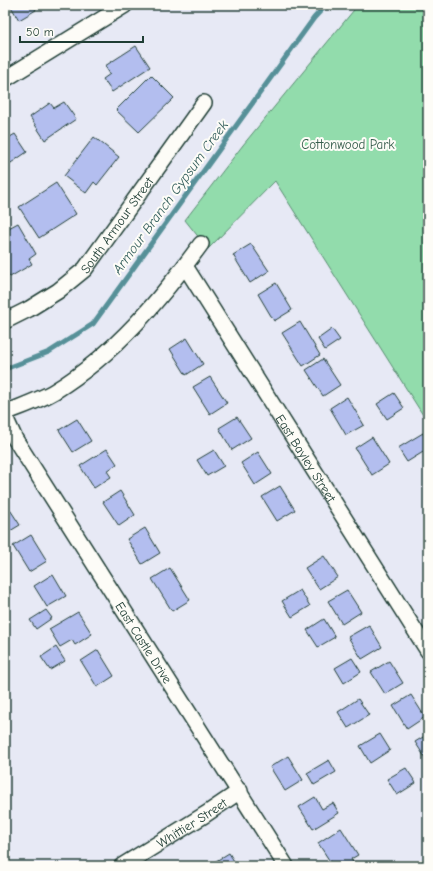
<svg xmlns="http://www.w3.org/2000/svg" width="433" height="871" font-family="'Comic Neue',sans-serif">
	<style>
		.green { fill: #92dcac; stroke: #588c70 }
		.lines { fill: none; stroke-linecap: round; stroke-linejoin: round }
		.stream { stroke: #569098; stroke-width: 5 }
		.building { fill: #b3beef; stroke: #1f3d34 }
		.street-casing { stroke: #1f3d34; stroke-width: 18 }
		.street { stroke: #fdfcf7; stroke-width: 15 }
		.labels { text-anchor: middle; stroke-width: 4; stroke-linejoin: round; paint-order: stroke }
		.park-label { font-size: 13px; fill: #365d4c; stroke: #fdfcf7 }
		.street-label { font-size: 13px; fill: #1f3d34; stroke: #fdfcf7 }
		.water-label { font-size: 14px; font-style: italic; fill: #36605e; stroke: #fdfcf7 }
	</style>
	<rect width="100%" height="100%" fill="#e7e9f5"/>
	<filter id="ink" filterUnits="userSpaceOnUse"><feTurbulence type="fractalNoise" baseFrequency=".025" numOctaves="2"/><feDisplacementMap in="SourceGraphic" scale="8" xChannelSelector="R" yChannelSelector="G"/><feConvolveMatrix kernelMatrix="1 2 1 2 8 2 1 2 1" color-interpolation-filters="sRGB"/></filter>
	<g filter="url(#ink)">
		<path class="green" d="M358,5h70v418l-153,-242 -67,68 -23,-29 58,-75z"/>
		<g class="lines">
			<path class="stream" d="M5,369l44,-17 44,-28 221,-306 12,-13"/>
		</g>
		<g class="building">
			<path d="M10,5h23l3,5 -17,10z"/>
			<path d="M136,46l14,21 -38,25 -9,-13 7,-5 -5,-8z"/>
			<path d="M151,75l23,23 -35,34 -23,-22z"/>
			<path d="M64,102l12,17 -31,21 -15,-23 20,-14 4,5z"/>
			<path d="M15,134l12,18 -22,15v-27z"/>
			<path d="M94,137l25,20 -22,28 -3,-3 -8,11 -22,-17z"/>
			<path d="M56,183l20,31 -37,24 -20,-31z"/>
			<path d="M18,223l18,31 -7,5 3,5 -22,13 -3,-5 -2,1v-43z"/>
			<path d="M251,244l18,27 -19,12 -17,-28z"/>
			<path d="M276,283l16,27 -18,11 -16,-27z"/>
			<path d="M300,322l20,33 -17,11 -21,-33z"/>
			<path d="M332,329l8,11 -15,10 -7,-11z"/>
			<path d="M187,338l16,26 -17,11 -16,-26z"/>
			<path d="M323,359l17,26 -17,11 -17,-26z"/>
			<path d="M210,377l17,26 -17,11 -17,-27z"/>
			<path d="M394,393l10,15 -17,11 -10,-15z"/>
			<path d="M347,397l17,28 -18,10 -16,-27z"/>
			<path d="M237,417l14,21 -19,12 -13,-22z"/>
			<path d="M77,419l14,22 -18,11 -14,-22z"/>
			<path d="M423,433l5,8v8l-21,13 -9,-14z"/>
			<path d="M372,437l17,27 -17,11 -17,-27z"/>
			<path d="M107,449l10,15 -10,7 4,6 -17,11 -14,-22z"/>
			<path d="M214,450l10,16 -17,10 -10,-16z"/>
			<path d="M258,452l14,22 -17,11 -14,-22z"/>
			<path d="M280,486l15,24 -18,11 -15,-24z"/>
			<path d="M120,491l15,24 -16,11 -16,-24z"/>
			<path d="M5,502l15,23 -15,9z"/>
			<path d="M145,528l15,25 -18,11 -15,-25z"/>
			<path d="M31,535l16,26 -18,11 -16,-26z"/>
			<path d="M324,556l14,21 -19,12 -14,-21z"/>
			<path d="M170,568l20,32 -18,11 -20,-32z"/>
			<path d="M53,574l13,22 -19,11 -13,-21z"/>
			<path d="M300,590l10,16 -18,11 -10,-16z"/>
			<path d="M347,590l14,22 -19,12 -14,-23z"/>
			<path d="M46,610l6,8 -16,11 -6,-9z"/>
			<path d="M78,612l14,22 -17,11 -3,-5 -12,7 -11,-18z"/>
			<path d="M324,619l11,18 -17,10 -11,-17z"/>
			<path d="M369,625l13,22 -20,12 -14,-22z"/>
			<path d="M56,647l9,14 -15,9 -9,-13z"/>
			<path d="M98,650l16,26 -17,11 -16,-26z"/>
			<path d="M352,658l9,14 -17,11 -9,-15z"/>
			<path d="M389,661l14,22 -18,11 -14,-22z"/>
			<path d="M411,695l14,22 -18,12 -14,-23z"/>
			<path d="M358,699l11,16 -21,13 -10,-16z"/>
			<path d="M380,734l10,16 -20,13 -10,-17z"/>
			<path d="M428,734v28l-13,-20z"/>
			<path d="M288,756l15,24 -18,11 -15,-24z"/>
			<path d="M329,760l7,12 -22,13 -7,-12z"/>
			<path d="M406,768l10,15 -19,12 -10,-16z"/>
			<path d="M315,797l7,12 11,-6 6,10 -26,16 -14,-22z"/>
			<path d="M341,828l17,27 -7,4 4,7h-7l-3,-3 -5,3h-7l-15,-23z"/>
			<path d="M229,853l8,13h-29z"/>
		</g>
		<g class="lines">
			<g class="street-casing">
				<g id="street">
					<path d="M5,79l120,-74"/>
					<path id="s1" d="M185,266l243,385"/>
					<path id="s2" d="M5,321l24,-12 29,-18 27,-22 119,-166"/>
					<path d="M5,413c17,-7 35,-13 50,-22 60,-37 105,-91 146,-147"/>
					<path id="s3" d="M5,417l10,22 271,427"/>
					<path id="s4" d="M122,866l84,-52 34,-23"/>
				</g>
			</g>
			<use href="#street" class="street"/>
		</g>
	</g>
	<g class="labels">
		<g class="park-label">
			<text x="348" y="149">Cottonwood Park</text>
		</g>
		<g class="street-label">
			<text dy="5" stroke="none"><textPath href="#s2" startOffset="150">South Armour Street</textPath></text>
			<text dy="5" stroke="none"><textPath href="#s1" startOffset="227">East Bayley Street</textPath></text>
			<text dy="5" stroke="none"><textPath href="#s3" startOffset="265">East Castle Drive</textPath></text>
			<text dy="5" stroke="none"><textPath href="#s4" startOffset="82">Whittier Street</textPath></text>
		</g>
		<g class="water-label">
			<text transform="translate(170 197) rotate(-54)" y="5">Armour Branch Gypsum Creek</text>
		</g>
	</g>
	<rect width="433" height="871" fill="none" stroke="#fdfcf7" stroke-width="20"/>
	<rect x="10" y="10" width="413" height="851" fill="none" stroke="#1f3d34" stroke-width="1.5" filter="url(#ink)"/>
	<path d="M20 36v6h123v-6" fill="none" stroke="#1f3d34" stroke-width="2"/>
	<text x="26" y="36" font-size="12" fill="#1f3d34" stroke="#fdfcf7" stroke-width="3" paint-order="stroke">50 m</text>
</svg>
